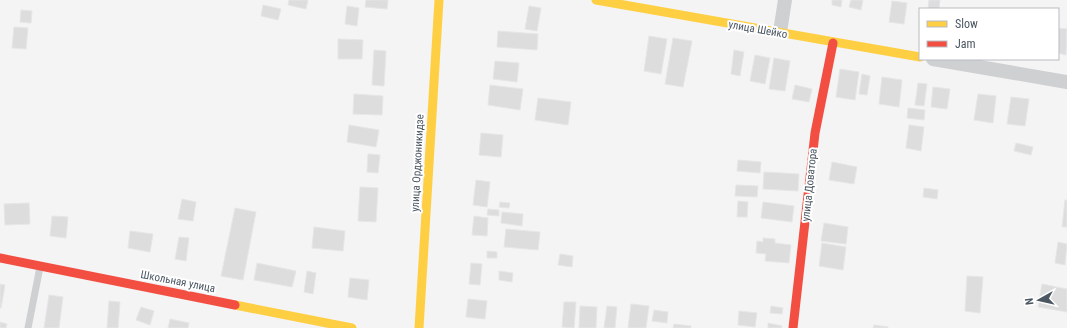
<svg xmlns="http://www.w3.org/2000/svg" width="1067" height="328" font-family="'Roboto Condensed',sans-serif">
	<style>
		.building { fill: #ddddde; stroke: #e5e6e7 }
		.lines { fill: none; stroke-linecap: round; stroke-linejoin: round }
		.lane { stroke: #ced0d2; stroke-width: 7 }
		.street { stroke: #ced0d2; stroke-width: 14 }
		.slow { stroke: #ffcf43; stroke-width: 9 }
		.jam { stroke: #f24e42; stroke-width: 9 }
		.labels { text-anchor: middle; stroke-width: 4; stroke-linejoin: round; paint-order: stroke }
		.street-label { font-size: 11px; fill: #4a5661; stroke: #fff }
	</style>
	<rect width="100%" height="100%" fill="#f4f4f4"/>
	<g class="building">
		<path d="M289,0h19l-2,9 -18,-4z"/>
		<path d="M366,0h22l-1,9 -22,-2z"/>
		<path d="M832,0h10l-1,7 -9,-2z"/>
		<path d="M851,0h12l-2,10 -12,-3z"/>
		<path d="M929,0h11l-1,9h-11z"/>
		<path d="M892,1l15,2 -3,21 -15,-2z"/>
		<path d="M263,5l18,4 -3,11 -17,-4z"/>
		<path d="M347,6l12,2 -2,18 -12,-2z"/>
		<path d="M529,6l12,2 -4,23 -12,-2z"/>
		<path d="M21,10l11,1 -1,12 -11,-1z"/>
		<path d="M14,27l14,1 -2,21 -14,-1z"/>
		<path d="M1058,28l9,1 -1,26 -8,-2z"/>
		<path d="M498,31l40,3 -1,16 -40,-3z"/>
		<path d="M649,36l18,3 -6,35 -17,-3z"/>
		<path d="M673,38l19,3 -9,46 -18,-3z"/>
		<path d="M338,39l25,1 -1,19h-24z"/>
		<path d="M374,50l12,1 -2,35 -12,-1z"/>
		<path d="M734,50l10,2 -4,24 -9,-2z"/>
		<path d="M755,55l15,3 -5,26 -15,-3z"/>
		<path d="M774,58l16,3 -5,30 -16,-2z"/>
		<path d="M495,61l24,2 -2,19 -24,-3z"/>
		<path d="M840,69l19,3 -4,28 -19,-3z"/>
		<path d="M862,74l8,2 -3,19 -8,-1z"/>
		<path d="M882,77l20,3 -3,27 -20,-3z"/>
		<path d="M918,83l9,1 -3,22 -9,-1z"/>
		<path d="M490,85l33,4 -3,21 -32,-5z"/>
		<path d="M795,85l17,4 -3,13 -17,-3z"/>
		<path d="M933,87l17,2 -3,20 -16,-2z"/>
		<path d="M354,94l29,2 -1,19 -29,-1z"/>
		<path d="M978,94l18,2 -3,27 -19,-3z"/>
		<path d="M1011,97l18,2 -4,27 -18,-2z"/>
		<path d="M538,98l33,4 -3,23 -33,-5z"/>
		<path d="M908,108l17,2 -1,10 -17,-2z"/>
		<path d="M349,125l30,5 -3,17 -29,-5z"/>
		<path d="M909,125l15,2 -3,24 -15,-3z"/>
		<path d="M481,133l22,2 -2,22 -22,-2z"/>
		<path d="M1016,143l17,4 -2,8 -17,-4z"/>
		<path d="M368,154l12,1 -2,18 -11,-1z"/>
		<path d="M738,160l23,2 -1,11 -23,-2z"/>
		<path d="M832,162l25,5 -3,17 -25,-4z"/>
		<path d="M764,172l35,2 -1,17 -35,-2z"/>
		<path d="M476,180l14,2 -3,25 -14,-2z"/>
		<path d="M736,185l22,1 -1,11 -22,-1z"/>
		<path d="M360,187l18,1 -2,34 -18,-1z"/>
		<path d="M924,188l14,2 -1,9 -14,-2z"/>
		<path d="M182,199l14,3 -3,19 -15,-2z"/>
		<path d="M1065,200h2v27h-5z"/>
		<path d="M738,201l10,1 -1,15h-10z"/>
		<path d="M500,202l10,1 -1,5 -10,-1z"/>
		<path d="M763,202l31,4 -2,16 -31,-4z"/>
		<path d="M29,203l1,21 -25,1 -1,-21z"/>
		<path d="M235,208l21,4 -13,68 -22,-4z"/>
		<path d="M488,209l11,1v6l-12,-1z"/>
		<path d="M502,212l21,2 -1,12 -21,-3z"/>
		<path d="M52,216l16,1 -2,21 -16,-2z"/>
		<path d="M474,216l14,2 -1,18 -15,-1z"/>
		<path d="M824,223l24,4 -2,17 -25,-3z"/>
		<path d="M314,227l31,4 -2,20 -31,-3z"/>
		<path d="M506,229l34,3 -2,18 -34,-3z"/>
		<path d="M130,231l23,3 -3,18 -22,-4z"/>
		<path d="M179,237l10,1 -3,23 -11,-2z"/>
		<path d="M763,238l12,1v4l16,2 -2,18 -24,-2 1,-7 -10,-1 1,-12 6,1z"/>
		<path d="M1058,242l9,2 -2,21 -10,-2z"/>
		<path d="M822,243l24,4 -3,23 -24,-4z"/>
		<path d="M487,251l10,1v6h-10z"/>
		<path d="M560,254l13,2 -1,11 -14,-2z"/>
		<path d="M257,263l39,8 -4,16 -38,-7z"/>
		<path d="M471,263l11,1 -2,21 -11,-1z"/>
		<path d="M307,271l9,2 -3,21 -9,-2z"/>
		<path d="M499,271l14,2 -1,9 -13,-2z"/>
		<path d="M967,276l16,1 -3,36 -15,-2z"/>
		<path d="M350,278l19,2 -2,20 -19,-3z"/>
		<path d="M0,284l5,1 -4,23h-1z"/>
		<path d="M1042,284l25,5v23l-29,-5z"/>
		<path d="M49,295l14,2 -4,31h-15z"/>
		<path d="M468,299l19,2 -2,18 -19,-2z"/>
		<path d="M109,301l11,1 -2,26h-11z"/>
		<path d="M564,302h12l-2,26 -12,-1z"/>
		<path d="M631,304l18,2 -3,22h-18z"/>
		<path d="M580,306l17,1 -1,21h-17z"/>
		<path d="M607,306l10,1 -2,21h-11z"/>
		<path d="M771,306l12,2 -1,6 -12,-1z"/>
		<path d="M141,307l13,4 -4,14 -14,-5z"/>
		<path d="M654,310l14,2 -1,11 -15,-2z"/>
		<path d="M739,311l18,2 -2,14 -17,-2z"/>
		<path d="M170,319l19,4 -1,5h-20z"/>
		<path d="M0,322l7,2 -1,4h-6z"/>
		<path d="M768,323l14,3 -1,2h-13z"/>
		<path d="M674,324l17,2v2h-18z"/>
		<path d="M874,325l14,2v1h-15z"/>
	</g>
	<g class="lines">
		<path class="lane" d="M28,328l12,-61"/>
		<g class="street">
			<path d="M780,32l5,-32"/>
			<path d="M933,59l134,23"/>
		</g>
		<g class="slow">
			<path d="M596,0l324,57"/>
			<path d="M235,305l117,23"/>
			<path d="M419,328l20,-328"/>
		</g>
		<g class="jam">
			<path d="M0,258l235,47"/>
			<path d="M793,328l22,-195 18,-90"/>
		</g>
	</g>
	<g class="labels">
		<g class="street-label">
			<text transform="translate(758 29) rotate(10)" y="4">улица Шейко</text>
			<text transform="translate(417 163) rotate(-87)" y="4">улица Орджоникидзе</text>
			<text transform="translate(809 185) rotate(-84)" y="4">улица Доватора</text>
			<text transform="translate(178 281) rotate(11)" y="4">Школьная улица</text>
		</g>
	</g>
	<rect x="919" y="8" width="140" height="52" fill="#ffffff" stroke="#b7bbc0"/>
	<rect x="927" y="21" width="20" height="6" fill="#ffcf43" stroke="#b7bbc0"/>
	<text x="955" y="28" font-size="12" fill="#4a5661">Slow</text>
	<rect x="927" y="41" width="20" height="6" fill="#f24e42" stroke="#b7bbc0"/>
	<text x="955" y="48" font-size="12" fill="#4a5661">Jam</text>
	<g transform="translate(1039 300) rotate(262)" stroke="#ffffff" stroke-width="3" paint-order="stroke">
	<path d="M0-3L7 15L0 10L-7 15Z" fill="#4a5661"/>
	<text y="-6" font-size="11" font-weight="bold" text-anchor="middle" fill="#4a5661">N</text>
	</g>
</svg>
